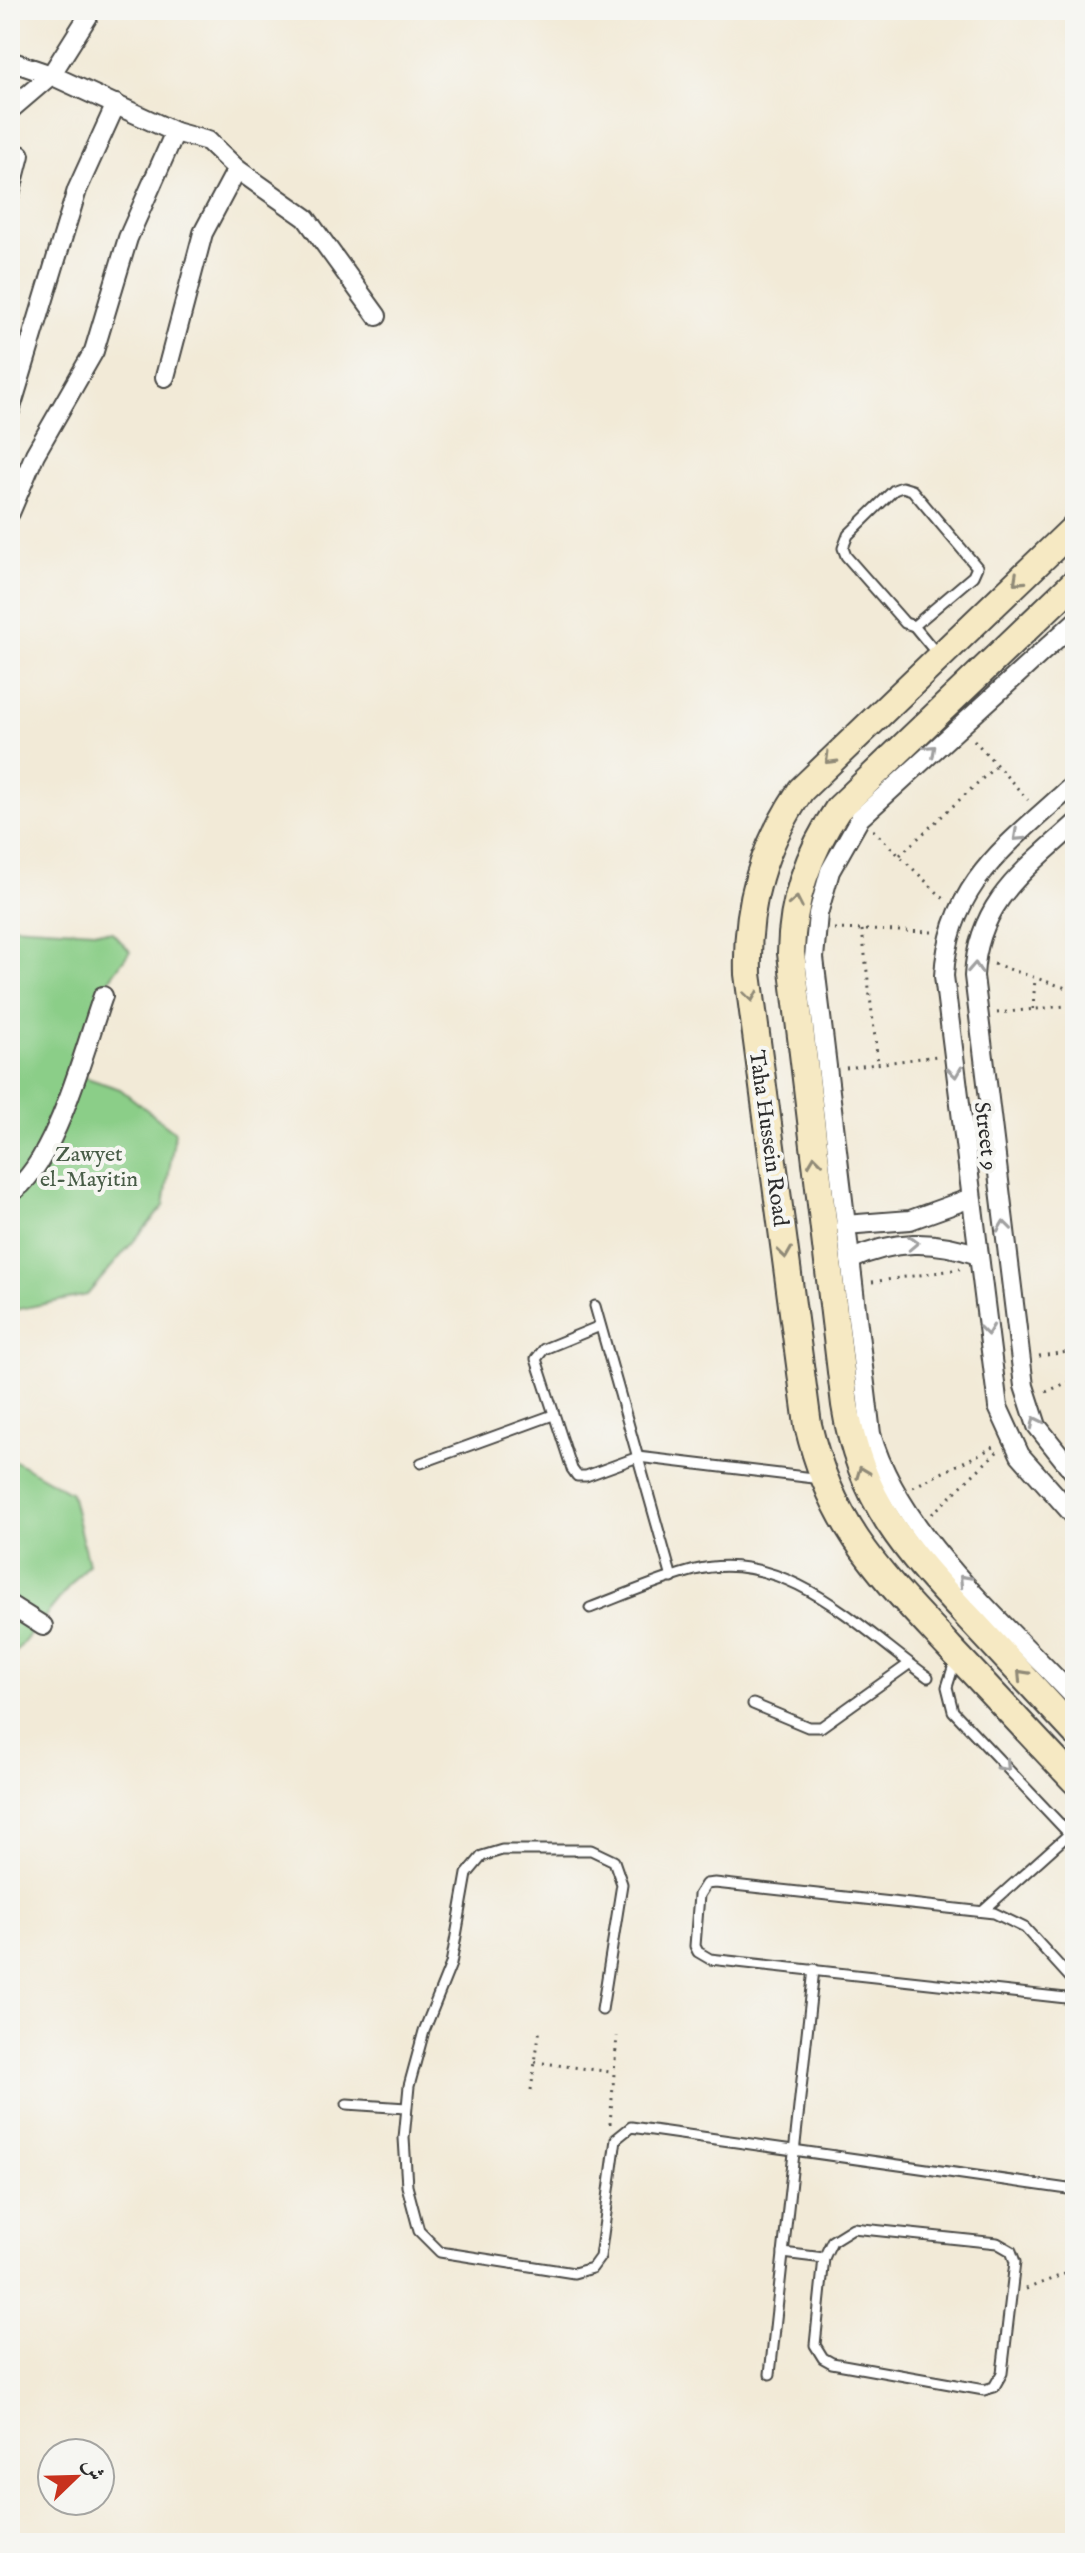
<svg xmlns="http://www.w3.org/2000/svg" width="1085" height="2553" font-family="'IM FELL English',Amiri,serif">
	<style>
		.green { fill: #8bce88; stroke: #5b7c5a; stroke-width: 2 }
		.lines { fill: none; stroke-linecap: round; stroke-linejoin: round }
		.lane-casing { stroke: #494845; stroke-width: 13 }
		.street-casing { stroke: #494845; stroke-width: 22 }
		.secondary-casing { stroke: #494845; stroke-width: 30 }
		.path { stroke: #494845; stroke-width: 3; stroke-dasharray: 2 6; stroke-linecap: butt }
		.lane { stroke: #fff; stroke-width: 9 }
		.street { stroke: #fff; stroke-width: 18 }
		.secondary { stroke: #f6e9c3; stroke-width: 26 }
		.oneway { stroke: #908a77 }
		.oneway2 { stroke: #a0a0a0 }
		.labels { text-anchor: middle; stroke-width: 8; stroke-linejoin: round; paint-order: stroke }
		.street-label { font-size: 22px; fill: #2b2b2b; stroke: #f6f6f2 }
		.park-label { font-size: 22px; fill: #485c47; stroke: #f6f6f2 }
	</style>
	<rect width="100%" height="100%" fill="#f6f6f2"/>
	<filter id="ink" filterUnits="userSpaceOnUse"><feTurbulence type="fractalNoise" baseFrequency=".0125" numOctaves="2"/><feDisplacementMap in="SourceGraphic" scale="16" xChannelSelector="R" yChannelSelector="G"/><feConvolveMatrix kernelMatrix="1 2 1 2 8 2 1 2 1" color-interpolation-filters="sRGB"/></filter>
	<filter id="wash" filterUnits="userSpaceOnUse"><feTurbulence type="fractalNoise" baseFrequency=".006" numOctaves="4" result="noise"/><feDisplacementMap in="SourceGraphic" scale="32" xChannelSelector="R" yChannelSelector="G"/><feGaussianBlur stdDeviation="1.8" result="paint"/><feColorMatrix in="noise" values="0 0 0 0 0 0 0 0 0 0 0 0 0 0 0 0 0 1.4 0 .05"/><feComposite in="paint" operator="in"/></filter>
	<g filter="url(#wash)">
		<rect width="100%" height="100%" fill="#f2ead7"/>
		<g class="green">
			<path d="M10,926l102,6 18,19 -28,38 -24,86 42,14 55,43 -11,74 -77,89 -72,15 -5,5z"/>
			<path d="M10,1458l61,35 17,71 -78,95z"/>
		</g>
	</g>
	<g filter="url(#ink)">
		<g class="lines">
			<g class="lane-casing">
				<g id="lane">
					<path d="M902,487l10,3 65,77 -4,9 -59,50 -9,-3 -59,-67 -3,-8 5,-13 46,-45z"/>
					<path d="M914,626l24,29"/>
					<path d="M595,1306l77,272"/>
					<path d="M600,1326l-56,23 -8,10 36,110 5,7h9l52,-19 184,22"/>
					<path d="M421,1463l132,-48"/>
					<path d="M590,1608c34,-13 70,-29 105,-38 90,-22 165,58 233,107"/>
					<path d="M956,1658l-9,29 6,24 122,129"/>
					<path d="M753,1704l55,23h13l88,-63"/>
					<path d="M983,1911l86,-77"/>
					<path d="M1075,1983l-50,-55 -31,-15 -279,-30 -9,1 -7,11 -4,51 3,6 12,7 365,40"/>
					<path d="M602,2010l20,-126 -8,-23 -23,-11h-89l-20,6 -15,18 -16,90 -27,67 -15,55 -5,52 3,48 12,45 21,21 134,21 18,-5 8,-11 16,-118 15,-12 444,63"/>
					<path d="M347,2104l59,4"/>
					<path d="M853,2228l144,15 14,8 4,11 -13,111 -8,14 -10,3 -152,-27 -9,-5 -8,-13 9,-87 8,-17z"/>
					<path d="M783,2253l41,5"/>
					<path d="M770,2374l44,-405"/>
				</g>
			</g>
			<g class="street-casing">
				<g id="street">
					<path d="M10,61l41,14 124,57 33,9 29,28 69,49 71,98"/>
					<path d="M10,110l41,-35 41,-65"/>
					<path d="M10,194l10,-39"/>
					<path d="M165,377l38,-144 34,-64"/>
					<path d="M10,411l67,-221 39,-86"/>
					<path d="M10,513l25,-59 59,-103 34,-113 47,-106"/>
					<path d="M1075,622l-215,196 -30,53 -12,43 -4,44 57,476c28,100 133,188 204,264"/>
					<path d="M1075,783c-64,60 -126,98 -131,193l54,431 22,48 55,62"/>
					<path d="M1075,824c-51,47 -97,78 -101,152l50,410 13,40 38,48"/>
					<path d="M10,1193c45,-26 75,-147 93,-197"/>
					<path d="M845,1225l65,-5 61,-22"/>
					<path d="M850,1260c43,-20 83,-21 128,-5"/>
					<path d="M10,1605l33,21"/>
				</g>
			</g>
			<g class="secondary-casing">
				<g id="secondary">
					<path d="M1075,527l-274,263c-39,58 -55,113 -53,184l60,451c24,103 72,148 142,223 42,44 83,89 125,133"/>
					<path d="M1075,582l-237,227c-30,44 -46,90 -47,144l54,452c15,96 61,146 125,214 35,38 70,75 105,113"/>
				</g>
			</g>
			<g class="path">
				<path d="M974,740l54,60"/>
				<path d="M873,830l72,70"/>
				<path d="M900,855l97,-90"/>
				<path d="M834,929l100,3"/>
				<path d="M862,930l16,133"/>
				<path d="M994,964l81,27"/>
				<path d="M1033,1009l2,-31"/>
				<path d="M997,1013l78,-8"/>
				<path d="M846,1068l91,-12"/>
				<path d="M872,1282l88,-13"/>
				<path d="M1068,1352l7,21"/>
				<path d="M1039,1356l36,-5"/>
				<path d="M1046,1392l29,-13"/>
				<path d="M913,1487l83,-41"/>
				<path d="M932,1514l67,-64"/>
				<path d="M535,2062l76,10"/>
				<path d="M531,2090l9,-62"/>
				<path d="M610,2124l7,-88"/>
				<path d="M1026,2289l49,-19"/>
			</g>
			<use href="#lane" class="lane"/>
			<use href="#street" class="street"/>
			<use href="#secondary" class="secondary"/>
		</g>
		<defs><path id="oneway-chevron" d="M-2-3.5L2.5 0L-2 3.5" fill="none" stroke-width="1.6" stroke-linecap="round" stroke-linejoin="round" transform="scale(2)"/></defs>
		<g class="oneway">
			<use href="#oneway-chevron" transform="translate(1018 580) rotate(137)"/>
			<use href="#oneway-chevron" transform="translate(830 759) rotate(135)"/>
			<use href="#oneway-chevron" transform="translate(796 902) rotate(-79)"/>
			<use href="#oneway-chevron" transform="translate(751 996) rotate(82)"/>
			<use href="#oneway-chevron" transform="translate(815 1161) rotate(-97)"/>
			<use href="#oneway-chevron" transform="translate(785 1253) rotate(82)"/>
			<use href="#oneway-chevron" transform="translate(862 1472) rotate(-111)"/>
			<use href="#oneway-chevron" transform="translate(1022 1675) rotate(-133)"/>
		</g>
		<g class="oneway2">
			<use href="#oneway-chevron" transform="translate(931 750) rotate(-42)"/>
			<use href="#oneway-chevron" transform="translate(1018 836) rotate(137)"/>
			<use href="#oneway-chevron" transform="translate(975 968) rotate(-87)"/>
			<use href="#oneway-chevron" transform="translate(955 1072) rotate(83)"/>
			<use href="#oneway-chevron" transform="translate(1004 1226) rotate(-97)"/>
			<use href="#oneway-chevron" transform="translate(913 1243) rotate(-2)"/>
			<use href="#oneway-chevron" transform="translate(987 1330) rotate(83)"/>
			<use href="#oneway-chevron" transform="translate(1036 1422) rotate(-116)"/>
			<use href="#oneway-chevron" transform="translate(964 1580) rotate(-133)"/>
			<use href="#oneway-chevron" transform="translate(1005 1766) rotate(47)"/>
		</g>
	</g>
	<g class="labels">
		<g class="street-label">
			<text transform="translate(987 1136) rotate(83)" y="8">Street 9</text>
			<text transform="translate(770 1138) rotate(82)" y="8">Taha Hussein Road</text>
		</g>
		<g class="park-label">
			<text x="89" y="1161">Zawyet<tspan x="89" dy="25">el-Mayitin</tspan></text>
		</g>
	</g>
	<rect width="1085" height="2553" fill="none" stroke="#f6f6f2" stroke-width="40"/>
	<g transform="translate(76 2477) rotate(67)"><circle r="38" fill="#f6f6f2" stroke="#a5a5a2" stroke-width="2"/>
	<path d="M0-6L14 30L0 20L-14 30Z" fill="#c8321e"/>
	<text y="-12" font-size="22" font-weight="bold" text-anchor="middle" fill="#2b2b2b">ش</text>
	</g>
</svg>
